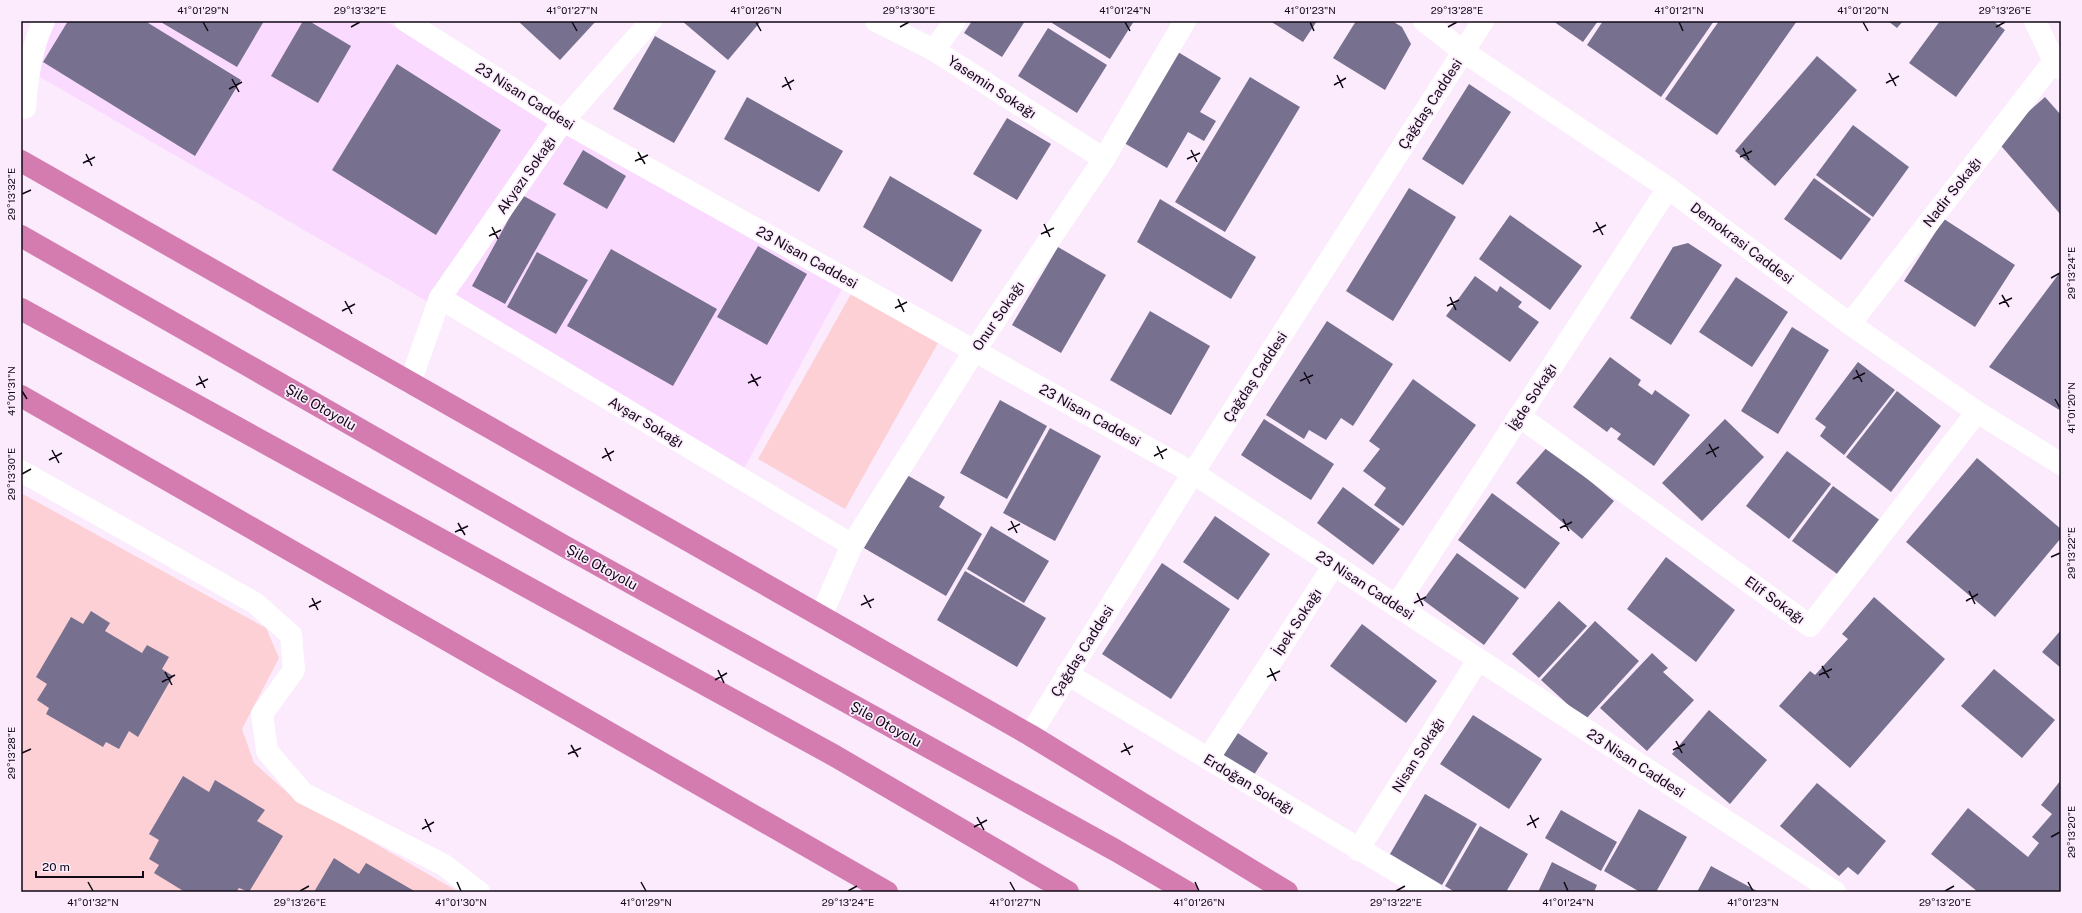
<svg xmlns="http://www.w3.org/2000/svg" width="2082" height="913" font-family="'Public Sans',sans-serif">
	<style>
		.built { fill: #fadbff }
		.green { fill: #fcd0d4 }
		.building { fill: #77708f }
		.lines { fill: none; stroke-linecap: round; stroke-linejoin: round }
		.service { stroke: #fff; stroke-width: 22 }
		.minor { stroke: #fff; stroke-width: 22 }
		.tertiary { stroke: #fff; stroke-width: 22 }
		.trunk { stroke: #d47cb0; stroke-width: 22 }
		.ticks { fill: none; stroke: #110913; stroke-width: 1.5 }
		.labels { text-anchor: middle; stroke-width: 3.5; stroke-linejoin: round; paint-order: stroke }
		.street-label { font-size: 14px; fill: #110913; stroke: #fbebfd }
		.neatline { fill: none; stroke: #110913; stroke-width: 1.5 }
		.ticks-label { font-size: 10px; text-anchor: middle; fill: #110913 }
	</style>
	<rect width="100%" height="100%" fill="#fbebfd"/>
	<path class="built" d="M50,21h335l457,268 -105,192 -716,-415z"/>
	<g class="green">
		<path d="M851,294l87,49 -93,166 -87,-50z"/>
		<path d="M21,493l245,135 13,30 -37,71 12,34 35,31 170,98h-438z"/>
	</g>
	<g class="building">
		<path d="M68,21h77l96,59 -46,76 -152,-94z"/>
		<path d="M159,21h105l-27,46z"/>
		<path d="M303,21h6l42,25 -33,57 -47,-27z"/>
		<path d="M518,21h78l-36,39z"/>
		<path d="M682,21h79l-33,39z"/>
		<path d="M972,21h53l-23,36 -38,-24z"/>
		<path d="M1053,21h81l-24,38 -58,-36z"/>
		<path d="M1270,21h47l-14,21z"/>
		<path d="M1356,21h36l10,6 9,17 -26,46 -52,-32z"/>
		<path d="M1553,21h45l-15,21z"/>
		<path d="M1603,21h111l-53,76 -74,-52z"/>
		<path d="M1719,21h78l-80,114 -52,-36z"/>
		<path d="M1888,21h15l-6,7z"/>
		<path d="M1940,21h53l12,9 -49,67 -47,-34z"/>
		<path d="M1048,28l59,37 -30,48 -59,-37z"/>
		<path d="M655,36l61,35 -42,72 -61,-34z"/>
		<path d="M1173,49l48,29 -21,34 16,9 -12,20 -16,-9 -21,36 -48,-28z"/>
		<path d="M1817,56l40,34 -82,96 -40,-35z"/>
		<path d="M397,64l104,66 -65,105 -104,-65z"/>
		<path d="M1250,77l50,30 -75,125 -50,-30z"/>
		<path d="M1469,84l42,28 -48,73 -41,-26z"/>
		<path d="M747,97l96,54 -24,41 -95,-53z"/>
		<path d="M2045,97l16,18v100l-65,-75z"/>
		<path d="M1007,118l44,26 -34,56 -44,-26z"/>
		<path d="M1853,125l56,42 -36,50 -57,-42z"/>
		<path d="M583,150l43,26 -19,33 -44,-25z"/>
		<path d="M890,176l92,54 -30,52 -89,-55z"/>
		<path d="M1814,178l57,41 -30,41 -57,-41z"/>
		<path d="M1409,188l47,29 -63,104 -47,-30z"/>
		<path d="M522,195l34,19 -51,90 -33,-18z"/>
		<path d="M1160,199l96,58 -25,42 -94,-57z"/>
		<path d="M1510,215l72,51 -32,44 -71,-51z"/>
		<path d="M1944,219l71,46 -40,62 -71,-46z"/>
		<path d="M1688,243l34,22 -51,80 -41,-27 43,-71z"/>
		<path d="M758,246l49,28 -40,71 -50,-28z"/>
		<path d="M1058,247l48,28 -45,78 -49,-28z"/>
		<path d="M611,249l106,60 -44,77 -106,-60z"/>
		<path d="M537,252l51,28 -32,54 -49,-27z"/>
		<path d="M2061,271v140l-72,-44z"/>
		<path d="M1475,276l22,16 3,-6 22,16 -4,5 21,15 -29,40 -64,-46z"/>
		<path d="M1736,277l52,35 -36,55 -53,-35z"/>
		<path d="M1150,311l60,35 -39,69 -61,-35z"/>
		<path d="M1327,321l66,43 -40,62 -12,-8 -15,22 -17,-10 -5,9 -38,-24z"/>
		<path d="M1792,327l37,23 -51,84 -37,-23z"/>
		<path d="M1610,357l31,23 -3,5 14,10 3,-5 35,25 -36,51 -37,-27 4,-5 -10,-7 -4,5 -34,-25z"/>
		<path d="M1858,362l37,28 -51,65 -24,-19 6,-9 -11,-8z"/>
		<path d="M1413,379l63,46 -73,101 -29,-21 12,-17 -23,-17 17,-22 -11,-8z"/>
		<path d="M1897,391l44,35 -50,66 -45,-35z"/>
		<path d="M1000,400l47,26 -40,73 -47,-26z"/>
		<path d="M1264,419l70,45 -23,36 -70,-45z"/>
		<path d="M1725,419l39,38 -62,64 -40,-38z"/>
		<path d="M1050,428l51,28 -46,85 -52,-28z"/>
		<path d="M1548,446l66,55 -32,38 -66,-56z"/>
		<path d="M1787,451l44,33 -42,55 -43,-33z"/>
		<path d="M1977,458l84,71v9l-66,79 -89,-75z"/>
		<path d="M907,475l38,22 -6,10 43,27 -36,62 -82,-48z"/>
		<path d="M1833,486l48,35 -41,55 -48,-35z"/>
		<path d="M1343,487l57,42 -27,36 -56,-42z"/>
		<path d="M1492,493l68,50 -35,46 -67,-49z"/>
		<path d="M1215,516l55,38 -32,46 -55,-38z"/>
		<path d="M991,526l58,35 -25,42 -57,-34z"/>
		<path d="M1457,553l62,45 -35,47 -61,-45z"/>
		<path d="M1666,557l69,53 -39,52 -69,-53z"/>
		<path d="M1162,563l68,46 -59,90 -69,-45z"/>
		<path d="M965,571l81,47 -29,49 -80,-47z"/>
		<path d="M1874,597l71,62 -95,109 -71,-62 31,-35 5,4 33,-36 -6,-5z"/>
		<path d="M1559,601l28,25 -48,52 -27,-24z"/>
		<path d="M91,611l19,12 -5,8 37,22 5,-8 22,12 -7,12 11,7 -35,61 -9,-6 -10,18 -13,-7 -3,5 -57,-33 3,-6 -12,-8 10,-16 -11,-7 35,-60 12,7z"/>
		<path d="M1595,621l44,40 -54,59 -44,-40z"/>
		<path d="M1362,624l75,57 -31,42 -76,-57z"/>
		<path d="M2061,630v38l-19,-16z"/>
		<path d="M1652,653l16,15 -5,4 31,28 -47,51 -47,-43z"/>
		<path d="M1994,669l61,51 -33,38 -61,-52z"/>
		<path d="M1709,710l58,50 -37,44 -58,-50z"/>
		<path d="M1473,715l69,44 -33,50 -69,-45z"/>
		<path d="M1230,728l38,25 -16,25 -38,-24z"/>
		<path d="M183,776l26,16 6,-12 50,30 -8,11 26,15 -34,56 -10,-4 -3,4h-51l-31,-19 5,-8 -10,-6 10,-19 -10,-6z"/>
		<path d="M2061,780v112h-83l-47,-38 37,-46 60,49 11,-14 -7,-6 20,-23 -11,-9z"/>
		<path d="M1817,783l69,58 -28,34 -10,-8 -9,9 -59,-50z"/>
		<path d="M1425,794l52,30 -35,61 -52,-31z"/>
		<path d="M1639,809l48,28 -31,55h-16l-36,-21z"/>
		<path d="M1561,810l56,32 -16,29 -56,-33z"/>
		<path d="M1480,826l48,28 -22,38h-51l-10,-6z"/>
		<path d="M334,858l25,16 7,-11 50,29h-102z"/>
		<path d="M1552,862l45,23 -3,7h-56z"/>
		<path d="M1711,866l48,26h-62z"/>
	</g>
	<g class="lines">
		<g class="service">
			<path d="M25,108c2,-30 6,-60 19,-87"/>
			<path d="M21,471l234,132 36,32 3,35 -32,44 5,37 36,42 141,72 35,27"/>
		</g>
		<g class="minor">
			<path d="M876,21l58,29 170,109"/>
			<path d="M2035,21l19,40 7,8"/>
			<path d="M934,50l21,-29"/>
			<path d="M440,298l412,247"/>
			<path d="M1850,324l204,-263"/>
			<path d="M410,383l30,-85 123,-177 88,-100"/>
			<path d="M1519,416l291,210 167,-214"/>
			<path d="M1396,606l272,-418"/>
			<path d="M821,616l31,-71 123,-195 129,-191 81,-138"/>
			<path d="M1067,674l364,218"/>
			<path d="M1208,759l126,-194"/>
			<path d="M1358,850l120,-190"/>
		</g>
		<g class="tertiary">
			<path d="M406,21l157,100 630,352 642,419"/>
			<path d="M1424,21l40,31 204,136 182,136 127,88 84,52"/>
			<path d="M1030,735l163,-262 290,-452"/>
		</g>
		<g class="trunk">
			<path d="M21,161l1009,574 257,157"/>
			<path d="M21,236l543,310 551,304 72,42"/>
			<path d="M21,309l814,447 233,136"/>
			<path d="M21,396l866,496"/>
		</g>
	</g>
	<path class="ticks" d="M203,22l5,9M572,22l5,9M756,22l5,9M1125,22l5,9M1310,22l4,9M1679,22l4,9M1863,22l5,9M351,27l9,-5M900,27l9,-5M1448,27l9,-5M1996,27l9,-5M1889,73l7,13M1337,75l6,13M785,77l6,13M232,79l7,13M1886,83l13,-7M1334,85l12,-7M782,87l12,-7M229,89l13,-7M1743,148l6,12M1191,150l6,12M638,152l7,12M86,154l6,12M1740,157l12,-6M1187,159l13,-6M635,161l13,-6M83,163l12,-6M22,194l9,-4M1596,222l7,13M1044,224l6,13M492,227l6,12M1593,232l13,-7M1041,234l13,-6M489,236l12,-6M2051,278l9,-5M2002,295l7,12M1450,297l6,13M898,299l6,13M345,301l7,13M1999,304l13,-6M1447,306l12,-6M895,308l12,-6M342,311l13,-7M1856,370l6,12M1304,372l6,12M751,374l7,12M199,376l6,12M1853,379l12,-6M1300,381l13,-6M748,383l13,-6M196,385l12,-6M22,391l5,8M2055,399l5,9M1709,444l7,13M1157,446l6,13M605,448l6,13M52,450l7,13M1706,454l13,-7M1154,456l13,-7M602,458l12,-7M49,460l13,-7M22,474l9,-5M1563,519l6,12M1011,521l6,12M458,523l7,12M1560,528l12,-6M1008,530l12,-6M455,532l13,-6M2051,557l9,-4M1969,591l6,13M1417,593l6,13M864,595l7,13M312,598l6,12M1966,601l12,-7M1414,603l12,-6M861,605l13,-6M309,607l12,-6M1822,666l7,12M1270,668l6,13M718,670l6,13M165,672l7,13M1819,675l13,-6M1267,677l13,-6M715,680l12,-7M162,682l13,-7M1676,741l6,12M1124,743l6,12M571,745l7,12M1673,750l12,-6M1121,752l12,-6M22,753l9,-4M568,754l13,-6M1530,815l6,13M977,817l7,13M425,819l6,13M1527,825l12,-7M974,827l13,-7M422,829l12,-7M2051,837l9,-5M88,882l5,9M457,882l4,9M641,882l5,9M1010,882l5,9M1195,882l4,9M1564,882l4,9M1748,882l5,9M300,891l9,-5M848,891l9,-5M1396,891l9,-5M1945,891l9,-5"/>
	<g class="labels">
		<g class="street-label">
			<text transform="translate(992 87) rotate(33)" y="5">Yasemin Sokağı</text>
			<text transform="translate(525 96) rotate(32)" y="5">23 Nisan Caddesi</text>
			<text transform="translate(1430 104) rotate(-57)" y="5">Çağdaş Caddesi</text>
			<text transform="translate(526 175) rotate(-55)" y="5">Akyazı Sokağı</text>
			<text transform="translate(1952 192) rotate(-52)" y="5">Nadir Sokağı</text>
			<text transform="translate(1742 243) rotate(37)" y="5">Demokrasi Caddesi</text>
			<text transform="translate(807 257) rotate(29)" y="5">23 Nisan Caddesi</text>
			<text transform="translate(998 316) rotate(-56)" y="5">Onur Sokağı</text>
			<text transform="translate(1255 377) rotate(-57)" y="5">Çağdaş Caddesi</text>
			<text transform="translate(1532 397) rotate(-57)" y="5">İğde Sokağı</text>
			<text transform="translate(321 407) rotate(30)" y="5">Şile Otoyolu</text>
			<text transform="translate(1090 415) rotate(29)" y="5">23 Nisan Caddesi</text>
			<text transform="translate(646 422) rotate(31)" y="5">Avşar Sokağı</text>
			<text transform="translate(602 567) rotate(29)" y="5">Şile Otoyolu</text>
			<text transform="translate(1365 585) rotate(33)" y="5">23 Nisan Caddesi</text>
			<text transform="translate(1775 600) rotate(36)" y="5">Elif Sokağı</text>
			<text transform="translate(1297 622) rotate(-57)" y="5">İpek Sokağı</text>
			<text transform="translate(1082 651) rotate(-58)" y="5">Çağdaş Caddesi</text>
			<text transform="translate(886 724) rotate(29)" y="5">Şile Otoyolu</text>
			<text transform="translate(1418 755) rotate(-58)" y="5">Nisan Sokağı</text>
			<text transform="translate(1636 763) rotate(33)" y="5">23 Nisan Caddesi</text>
			<text transform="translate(1249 784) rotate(31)" y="5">Erdoğan Sokağı</text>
		</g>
	</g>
	<rect width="2082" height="913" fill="none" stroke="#fbebfd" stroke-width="44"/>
	<path d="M36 871v6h107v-6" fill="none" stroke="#110913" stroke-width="2"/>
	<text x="42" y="871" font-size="12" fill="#110913" stroke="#fbebfd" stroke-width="3" paint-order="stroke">20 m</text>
	<rect x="22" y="22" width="2038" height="869" class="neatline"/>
	<g class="ticks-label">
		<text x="203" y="14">41°01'29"N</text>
		<text x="360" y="14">29°13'32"E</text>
		<text x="572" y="14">41°01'27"N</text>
		<text x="756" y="14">41°01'26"N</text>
		<text x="909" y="14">29°13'30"E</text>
		<text x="1125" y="14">41°01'24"N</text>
		<text x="1310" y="14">41°01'23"N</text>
		<text x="1457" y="14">29°13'28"E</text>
		<text x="1679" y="14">41°01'21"N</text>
		<text x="1863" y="14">41°01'20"N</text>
		<text x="2005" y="14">29°13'26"E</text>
		<text transform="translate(11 194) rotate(-90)" y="4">29°13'32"E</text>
		<text transform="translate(2071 273) rotate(-90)" y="4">29°13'24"E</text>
		<text transform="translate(11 391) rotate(-90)" y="4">41°01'31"N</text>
		<text transform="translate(2071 408) rotate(-90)" y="4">41°01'20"N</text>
		<text transform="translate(11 474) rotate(-90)" y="4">29°13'30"E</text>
		<text transform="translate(2071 553) rotate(-90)" y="4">29°13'22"E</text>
		<text transform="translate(11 753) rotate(-90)" y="4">29°13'28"E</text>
		<text transform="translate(2071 832) rotate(-90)" y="4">29°13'20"E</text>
		<text x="93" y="906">41°01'32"N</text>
		<text x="300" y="906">29°13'26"E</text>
		<text x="461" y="906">41°01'30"N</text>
		<text x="646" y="906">41°01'29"N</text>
		<text x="848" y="906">29°13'24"E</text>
		<text x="1015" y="906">41°01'27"N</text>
		<text x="1199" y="906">41°01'26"N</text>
		<text x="1396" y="906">29°13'22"E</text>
		<text x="1568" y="906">41°01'24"N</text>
		<text x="1753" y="906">41°01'23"N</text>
		<text x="1945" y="906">29°13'20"E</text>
	</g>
</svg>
